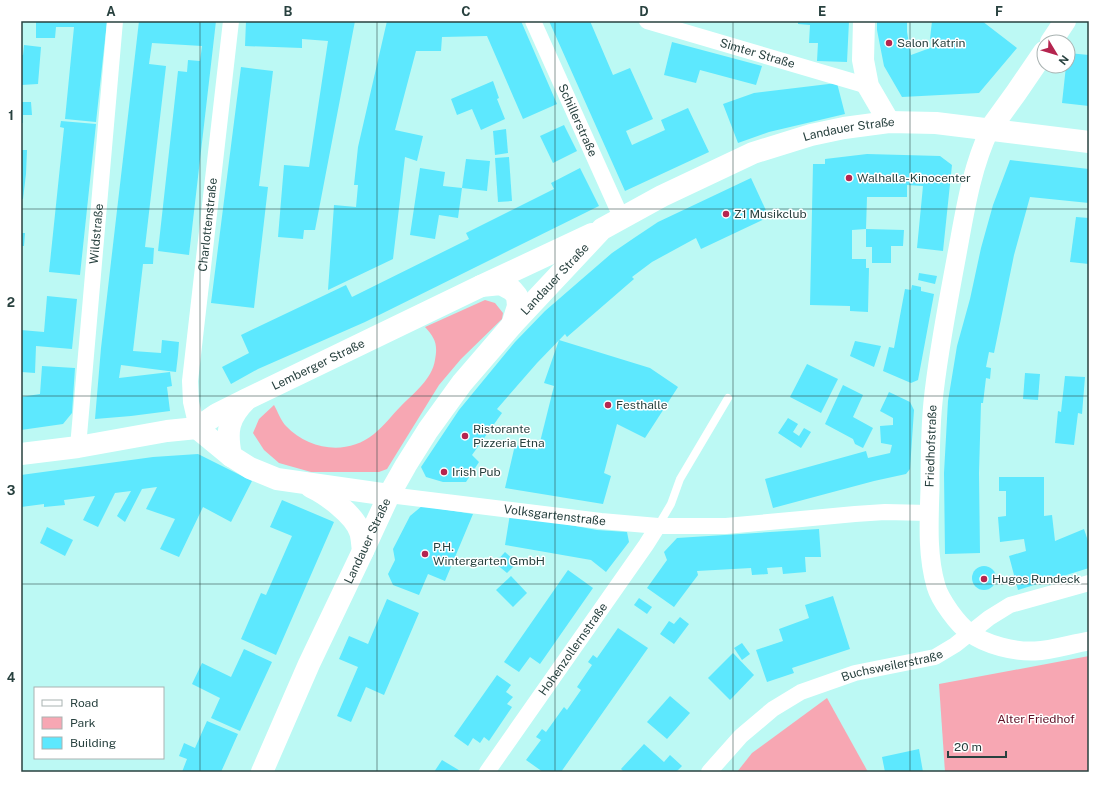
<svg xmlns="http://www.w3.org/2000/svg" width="1110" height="793" font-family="'Public Sans',sans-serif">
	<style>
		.green { fill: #f7a7b3 }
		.building { fill: #5de8fe }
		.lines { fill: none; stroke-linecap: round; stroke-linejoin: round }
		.service { stroke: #fff; stroke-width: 8 }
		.minor { stroke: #fff; stroke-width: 16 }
		.tertiary { stroke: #fff; stroke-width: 19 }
		.secondary { stroke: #fff; stroke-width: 22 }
		.grid { fill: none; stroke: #28413f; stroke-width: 1; stroke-opacity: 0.55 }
		.poi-dot { fill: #b5254f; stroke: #fff; stroke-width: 1.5 }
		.labels { text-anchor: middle; stroke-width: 3; stroke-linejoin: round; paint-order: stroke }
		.poi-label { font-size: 12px; fill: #28413f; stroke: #fff; text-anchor: start }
		.street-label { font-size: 12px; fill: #28413f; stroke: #fff }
		.park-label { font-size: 12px; fill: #5e1026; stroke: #fff }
		.neatline { fill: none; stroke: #28413f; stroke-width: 1.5 }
		.grid-label { font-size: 13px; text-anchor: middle; font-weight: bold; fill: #28413f }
	</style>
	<rect width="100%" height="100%" fill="#bcf9f4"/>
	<g class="green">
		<path d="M485,300l10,3 8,10 -1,6 -41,40 -22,26 -52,84 -8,3h-68l-32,-9 -15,-13 -11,-17 6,-14 15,-14c4,7 7,16 12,21 23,24 61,30 88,8 10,-8 18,-19 27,-28 13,-13 31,-27 34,-46 3,-16 0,-22 -10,-33z"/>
		<path d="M1089,656v116h-144l-6,-88z"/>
		<path d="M827,698l41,74h-131l15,-19z"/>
	</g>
	<g class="building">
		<path d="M36,21h71l-11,101 -31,-3 9,-92h-18l-1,11h-19z"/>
		<path d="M139,21h77l-27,234 -31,-4 20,-180 9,1 1,-12 12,1 2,-15 -50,-3 -3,21 17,2 -21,181 9,1 -1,16h-10l-10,87 28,2 1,-13 17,2 -1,13 -2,17 -55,-7 -2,13 51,-6 2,14 -5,1 3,24 -39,5 -36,3 6,-71z"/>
		<path d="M246,21h109l-40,209h-11l-1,9 -25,-2 6,-72 25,2 19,-126 -26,-2v9l-57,-2z"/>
		<path d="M387,21h134l36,83 -34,15 -36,-83 -45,1 -1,14h-25l-21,79 28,6 -6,25 -12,-4 -12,102 -65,31 6,-85 22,2 2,-22h-4l4,-38z"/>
		<path d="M549,21h41l23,54 17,-7 23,51 -27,12 6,14 33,-15 -4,-10 27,-12 21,44 -84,39z"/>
		<path d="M798,21h51l-2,41 -30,-1 1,-18h-9l1,-18 -12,-1z"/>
		<path d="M877,21h30v11l4,23 30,-11v-4l-11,-1 2,-18h50l35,27 -38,45 -77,4 -18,-31 -7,-36z"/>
		<path d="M672,42l90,24 -6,19 -56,-15 -4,13 -32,-8z"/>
		<path d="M24,45l17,2 -3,37 -17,1v-30h2z"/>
		<path d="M1068,53l21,2v51l-27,-3 4,-37h2z"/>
		<path d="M241,67l32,4 -14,115 9,1 -14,121 -43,-5z"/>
		<path d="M493,81l6,17 -2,1 8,20 -24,11 -9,-21 -15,6 -6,-16z"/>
		<path d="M837,83l8,31 -76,18 -31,11 -15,-39 31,-11z"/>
		<path d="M21,102h10l1,13h-9v8h-2z"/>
		<path d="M61,121l35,3 -16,151 -31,-3 15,-144 -4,-1z"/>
		<path d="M564,125l13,26 -24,12 -13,-27z"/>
		<path d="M506,129l2,24 -13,2 -2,-24z"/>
		<path d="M21,150h6l-1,24 -3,25h-2z"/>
		<path d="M867,154l73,2 12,9 -9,86 -26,-3 6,-62 -16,-1v12h-40l-1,32 -14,1v29h14v9h3l-1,44 -18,-1v-5l-40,-1 3,-141h12v-5z"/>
		<path d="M509,157l3,44 -14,1 -3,-44z"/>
		<path d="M466,159l24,2 -3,30 -25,-3z"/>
		<path d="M1010,160l79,9v34l-59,-6 -16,58 -20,98 -5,-1 -3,15 5,1 -1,11 -4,-1 -3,25h-2l-2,70 1,80 -35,1 -1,-81 4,-72 9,-55 13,-47 11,-51 12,-43z"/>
		<path d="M420,168l25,4 -2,14 19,2 -4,30 -19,-3 -4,24 -25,-4z"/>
		<path d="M580,168l19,38 -234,116 -107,47 -27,15 -9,-17 27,-14 -8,-18 105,-50 6,12 117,-58 -3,-6 88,-44 -3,-6z"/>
		<path d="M751,178l18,39 -68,32 -5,-11 -44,24 -20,15 2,2 -67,58 -2,-3 -28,29 -40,46 5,4 -30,42 7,7 -13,20h-23l-17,-5 -5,-10 38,-57 56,-68 30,-31 67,-58 22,-15 24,-16z"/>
		<path d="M1076,217l13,1v46l-19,-2z"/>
		<path d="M866,229l38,1 -1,16h-12v17h-19v-16h-6z"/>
		<path d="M21,233h4l-1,13h-3z"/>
		<path d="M919,273l18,3 -2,8 -17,-4z"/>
		<path d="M912,285l9,2v4l13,3 -16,86 -7,3 -28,-12 6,-24 5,1 11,-59 6,1z"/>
		<path d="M47,296l30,3 -5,50 -36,-3 -1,27 -14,-1v-42l23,2z"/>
		<path d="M559,340l91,28 28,19 -33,51 -28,-14 -13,49 7,3 -8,28 -98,-16 10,-43 23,5 16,-64 -10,-3z"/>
		<path d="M855,341l26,5 -7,21 -24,-11z"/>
		<path d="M807,364l31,15 -17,34 -31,-16z"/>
		<path d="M42,366l33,2 -3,45 -9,11 -42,6v-33l19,-3z"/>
		<path d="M1025,373l15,1 -2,26 -15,-1z"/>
		<path d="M1065,376l20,1 -3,37 -4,-1 -4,32 -19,-2 3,-32 3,1z"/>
		<path d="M843,385l20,10 -10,22 20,11 -10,20 -8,-4 -2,-5 -28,-15z"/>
		<path d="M889,392l21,10 4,8 -4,59 -4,5 -32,7 -101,27 -8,-29 101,-28 2,7 22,-5 2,-8 -11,-2 -1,-17 13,-1v-7l-13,-7z"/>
		<path d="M788,418l10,6 -5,8 6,4 5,-8 7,4 -10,16 -23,-15z"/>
		<path d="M198,454l54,27 -21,41 -28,-15 -24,50 -19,-8 15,-30 -29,-10 11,-22 -15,2 -17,33 -8,-6 14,-25 -16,2 -17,34 -15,-7 12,-24 -31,4 1,5 -21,2v-3l-23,3v-32l132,-18z"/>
		<path d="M999,477h45v39l8,-1 3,26 29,-12 5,15v24l-71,22 -9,-34 17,-5 -2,-12 -24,3 -2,-25 8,-1v-25h-7z"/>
		<path d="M282,500l52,22 -58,133 -35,-16 20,-46 5,2 26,-59 -22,-9z"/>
		<path d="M422,506l51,8 -28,67 -17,-7 -9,21 -26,-10 -5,-11 7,-14 -2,-11 17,-33z"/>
		<path d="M510,514l87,16 30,2 2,10 -23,30 -15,-12 -86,-15z"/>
		<path d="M47,527l26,13 -8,16 -25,-13z"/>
		<path d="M819,529l2,28h-16l1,15 -23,2 -1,-7 -15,1 1,6 -16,1 -1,-7 -54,3 1,4 -24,32 -27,-19 20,-28 -3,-8 13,-14z"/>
		<path d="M505,552l12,11 -10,10 -12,-10z"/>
		<circle cx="984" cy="578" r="12"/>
		<path d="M568,570l25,18 -53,76 -10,-7 -11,15 -15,-10z"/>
		<path d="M511,576l16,17 -14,14 -17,-17z"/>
		<path d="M833,596l17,53 -58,19 2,5 -27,9 -11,-32 27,-9 -4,-12 30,-11 -4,-13z"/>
		<path d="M639,598l13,9 -5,7 -13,-9z"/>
		<path d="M387,599l32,14 -35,82 -18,-8 -15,35 -14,-6 21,-49 -19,-8 10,-23 19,8z"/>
		<path d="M680,617l9,7 -15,20 -14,-10 9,-13 5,3z"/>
		<path d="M618,628l30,20 -87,124h-18l-17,-12 15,-20 -5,-3 6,-8 4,3 18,-25 3,3 14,-20 -4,-3 15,-22 -4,-3 5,-7 4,3z"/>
		<path d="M742,643l8,11 -8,6 -8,-12z"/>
		<path d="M244,649l28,13 -32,69 -29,-13 9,-20 -28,-14 10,-21 29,14z"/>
		<path d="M733,653l21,22 -24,25 -22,-22z"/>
		<path d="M497,675l14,10 -5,7 7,5 -6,7 5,3 -23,34 -5,-4 -4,6 -7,-5 -5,8 -14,-10z"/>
		<path d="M670,696l20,17 -23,26 -20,-17z"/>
		<path d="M207,721l31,13 -17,38h-39l5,-13 -8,-3 5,-13 11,5z"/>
		<path d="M644,744l20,18 6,-7 12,11 -6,6 -3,-1 -1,1h-48l-3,-3z"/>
		<path d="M919,749l4,23h-38l-3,-15z"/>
		<path d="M442,760l20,12h-28z"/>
	</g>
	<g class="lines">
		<path class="service" d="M658,526l13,-22 9,-25 48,-81"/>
		<g class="minor">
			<path id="s1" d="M533,21l89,198"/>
			<path id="s2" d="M647,21l221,65"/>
			<path id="s3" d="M197,428l-6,-26 -1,-21 41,-360"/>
			<path id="s4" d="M78,447l37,-426"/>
			<path id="s5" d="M389,495l212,26 57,5h68l129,-12 30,-2 44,1"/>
			<path id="s6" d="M487,772l159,-227 12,-19"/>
			<path id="s7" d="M709,772l32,-36 32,-27 28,-17 54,-19 80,-16 20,-12 34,-27 21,-13 79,-22"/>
		</g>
		<path class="tertiary" d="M990,129c-19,40 -25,82 -33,125 -9,49 -19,98 -24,148 -3,29 -3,58 -3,87 -1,33 -3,66 6,97 4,14 22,39 34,47 16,12 45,19 65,18 18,-1 36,-7 54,-10"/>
		<g class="secondary">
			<path d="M864,21l-1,39 5,26 21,36"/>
			<path d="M1051,42l14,-21"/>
			<path d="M990,129l26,-36 28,-41"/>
			<path d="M481,286l20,-2 11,6 5,6 1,10 -6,19"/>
			<path d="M197,428l34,28 19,12 27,11 112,16"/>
			<path id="s8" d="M21,454l57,-7 89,-16 30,-3 20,-14 30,-15 234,-113 111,-52"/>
			<path d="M231,456c-5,-25 -3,-38 15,-56"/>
			<path d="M311,487c15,7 44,28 49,45 2,5 2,13 3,19"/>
			<path id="s9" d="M262,772l47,-108 54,-113 26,-56 17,-30 22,-35 34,-47 50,-58 90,-96 60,-33 91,-43 58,-18 33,-7 45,-6 47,1 153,19"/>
		</g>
	</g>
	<path class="grid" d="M200,21v751M377,21v751M555,21v751M733,21v751M910,21v751M21,209h1068M21,396h1068M21,584h1068"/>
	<g class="poi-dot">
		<circle cx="889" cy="43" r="4"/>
		<circle cx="849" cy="178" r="4"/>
		<circle cx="726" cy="214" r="4"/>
		<circle cx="608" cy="405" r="4"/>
		<circle cx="465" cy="436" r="4"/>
		<circle cx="444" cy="472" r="4"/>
		<circle cx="425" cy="554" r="4"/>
		<circle cx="984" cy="579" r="4"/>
	</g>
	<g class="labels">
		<g class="poi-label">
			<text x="897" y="47">Salon Katrin</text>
			<text x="857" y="182">Walhalla-Kinocenter</text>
			<text x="734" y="218">Z1 Musikclub</text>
			<text x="616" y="409">Festhalle</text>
			<text x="473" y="433">Ristorante<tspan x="473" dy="14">Pizzeria Etna</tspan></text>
			<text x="452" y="476">Irish Pub</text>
			<text x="433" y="551">P.H.<tspan x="433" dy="14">Wintergarten GmbH</tspan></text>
			<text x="992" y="583">Hugos Rundeck</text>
		</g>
		<g class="street-label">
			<text dy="4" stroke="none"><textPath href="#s2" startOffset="115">Simter Straße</textPath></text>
			<text dy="4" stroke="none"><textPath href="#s1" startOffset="109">Schillerstraße</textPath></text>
			<text dy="4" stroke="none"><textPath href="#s9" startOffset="915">Landauer Straße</textPath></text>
			<text dy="4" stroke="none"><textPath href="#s3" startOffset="205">Charlottenstraße</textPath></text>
			<text dy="4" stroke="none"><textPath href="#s4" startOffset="214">Wildstraße</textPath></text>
			<text dy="4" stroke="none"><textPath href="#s9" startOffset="578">Landauer Straße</textPath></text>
			<text dy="4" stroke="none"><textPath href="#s8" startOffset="315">Lemberger Straße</textPath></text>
			<text transform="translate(931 446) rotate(-88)" y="4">Friedhofstraße</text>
			<text dy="4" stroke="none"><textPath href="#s5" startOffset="167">Volksgartenstraße</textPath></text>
			<text dy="4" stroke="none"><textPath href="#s9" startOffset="254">Landauer Straße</textPath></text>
			<text dy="4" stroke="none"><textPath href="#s6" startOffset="150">Hohenzollernstraße</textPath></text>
			<text dy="4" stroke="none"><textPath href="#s7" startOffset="218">Buchsweilerstraße</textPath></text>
		</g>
		<g class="park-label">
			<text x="1036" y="723">Alter Friedhof</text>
		</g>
	</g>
	<rect width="1110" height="793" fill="none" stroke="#ffffff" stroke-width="44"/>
	<rect x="34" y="687" width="130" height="72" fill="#ffffff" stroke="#a9b3b2"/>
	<rect x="42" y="700" width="20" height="6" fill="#ffffff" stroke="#a9b3b2"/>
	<text x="70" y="707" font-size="12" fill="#28413f">Road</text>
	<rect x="42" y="717" width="20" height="12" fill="#f7a7b3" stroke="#a9b3b2"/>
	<text x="70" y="727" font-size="12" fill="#28413f">Park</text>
	<rect x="42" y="737" width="20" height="12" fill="#5de8fe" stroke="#a9b3b2"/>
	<text x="70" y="747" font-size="12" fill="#28413f">Building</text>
	<g transform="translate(1056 54) rotate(128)"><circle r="19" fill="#ffffff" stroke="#a9b3b2"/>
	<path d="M0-3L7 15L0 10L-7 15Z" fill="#b5254f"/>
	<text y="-6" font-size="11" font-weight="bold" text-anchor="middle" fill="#28413f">N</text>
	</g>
	<path d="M948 751v6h58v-6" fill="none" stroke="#28413f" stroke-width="2"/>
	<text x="954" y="751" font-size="12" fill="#28413f" stroke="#ffffff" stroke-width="3" paint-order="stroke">20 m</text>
	<rect x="22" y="22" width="1066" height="749" class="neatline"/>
	<g class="grid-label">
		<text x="111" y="16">A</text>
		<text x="288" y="16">B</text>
		<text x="466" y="16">C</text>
		<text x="644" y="16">D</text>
		<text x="822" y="16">E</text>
		<text x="999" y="16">F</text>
		<text x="11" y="120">1</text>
		<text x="11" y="307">2</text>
		<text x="11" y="495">3</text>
		<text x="11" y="682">4</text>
	</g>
</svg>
